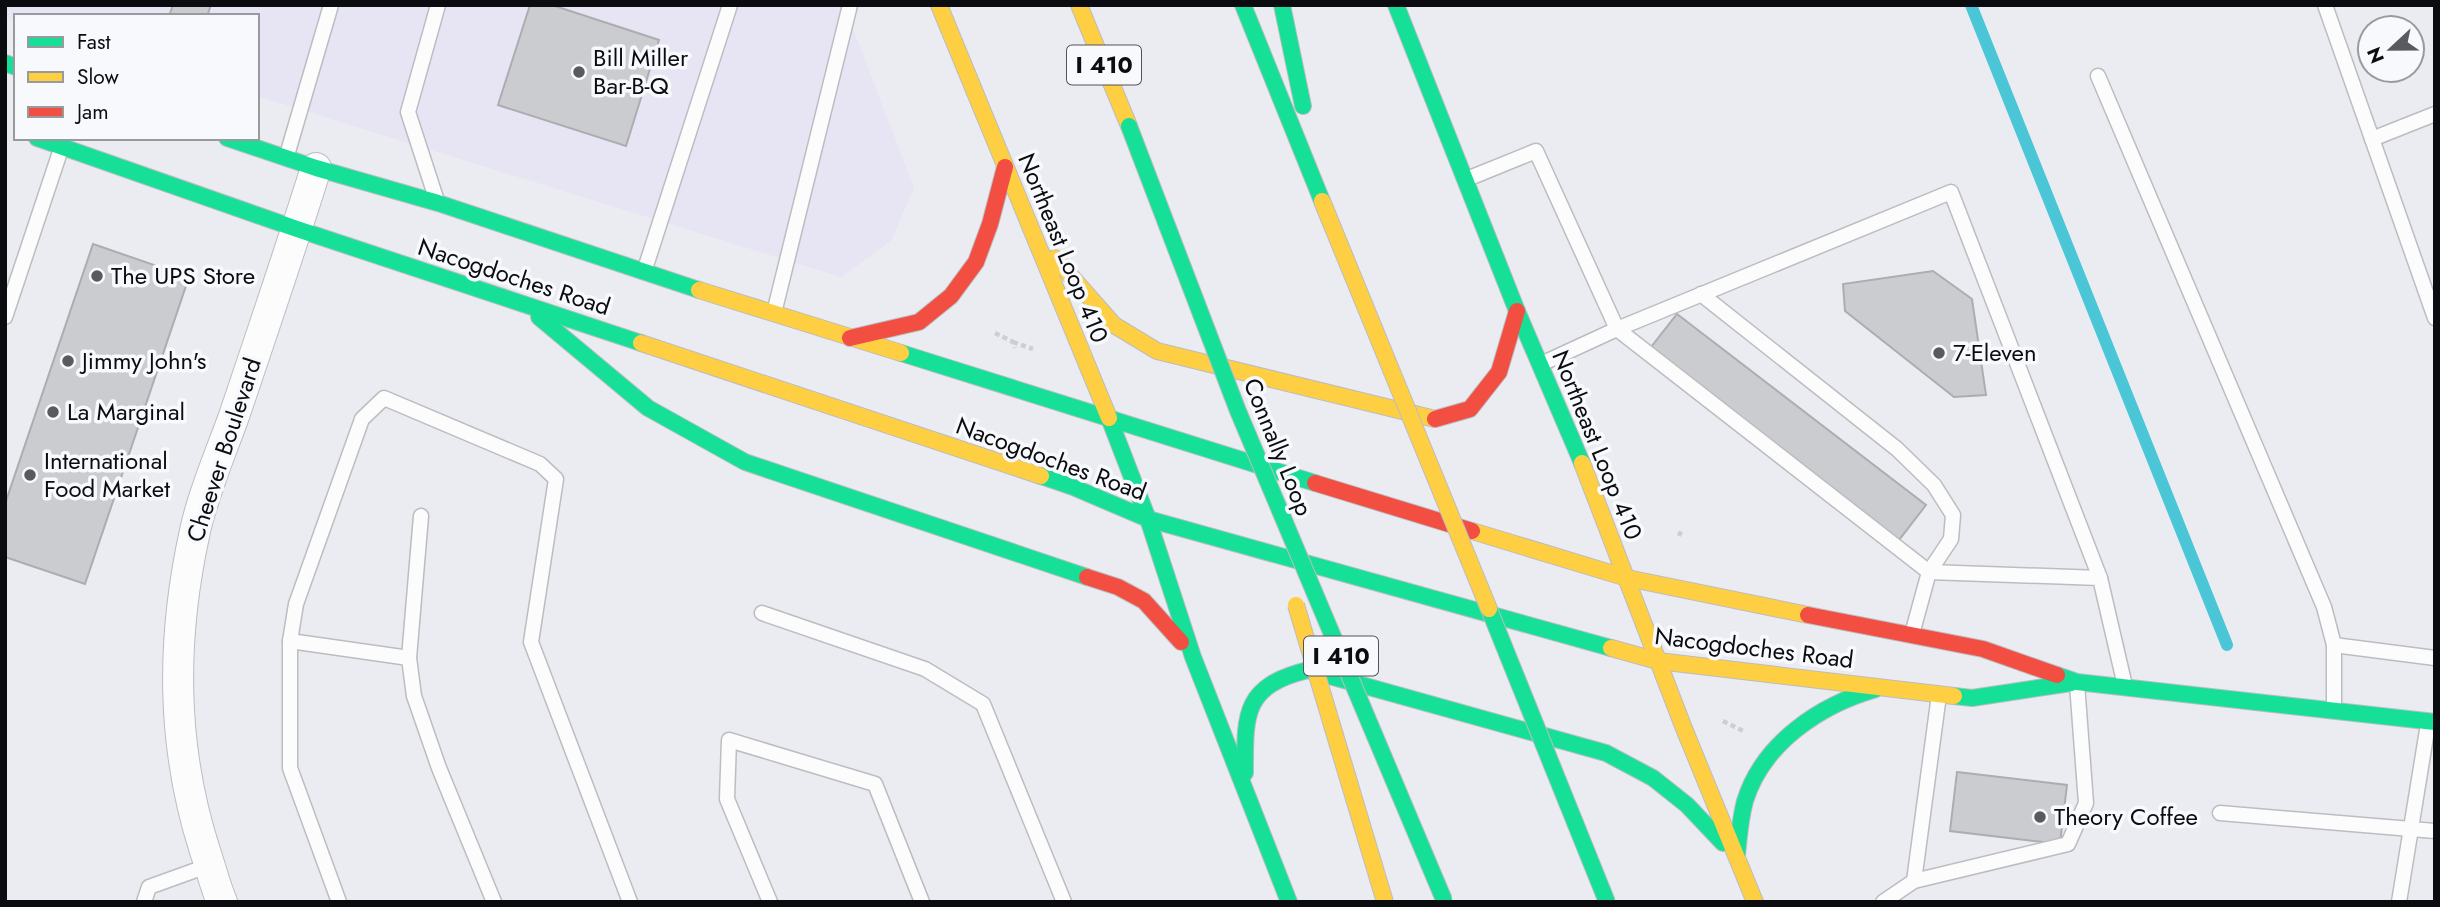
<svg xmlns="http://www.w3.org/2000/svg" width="2440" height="907" font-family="Jost,sans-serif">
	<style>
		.commercial { fill: #e7e4f3 }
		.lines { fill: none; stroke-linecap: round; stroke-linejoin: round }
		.stream { stroke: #4ac6d6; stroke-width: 12 }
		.building { fill: #cbccd0; stroke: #acacb1; stroke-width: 2 }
		.lane-casing { stroke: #bbbdc1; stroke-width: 17 }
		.street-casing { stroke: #bbbdc1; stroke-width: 32 }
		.fast-casing { stroke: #bbbdc1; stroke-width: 18 }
		.slow-casing { stroke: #bbbdc1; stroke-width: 18 }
		.jam-casing { stroke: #bbbdc1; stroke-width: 18 }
		.path { stroke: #cdced0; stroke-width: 4.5; stroke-dasharray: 5 3.5; stroke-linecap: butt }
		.lane { stroke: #fcfcfd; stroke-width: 14 }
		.street { stroke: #fcfcfd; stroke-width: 30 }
		.fast { stroke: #16e098; stroke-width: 16 }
		.slow { stroke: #ffcf43; stroke-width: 16 }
		.jam { stroke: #f24e42; stroke-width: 16 }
		.fast-bridge-casing { stroke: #bbbdc1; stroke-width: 18; stroke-linecap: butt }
		.slow-bridge-casing { stroke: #bbbdc1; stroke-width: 18; stroke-linecap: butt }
		.fast-bridge { stroke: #16e098; stroke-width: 16 }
		.slow-bridge { stroke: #ffcf43; stroke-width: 16 }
		.poi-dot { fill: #595a5f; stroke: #f7f9fd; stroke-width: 2.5 }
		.labels { text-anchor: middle; stroke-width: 7; stroke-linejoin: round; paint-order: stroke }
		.shield { fill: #f7f9fd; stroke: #525357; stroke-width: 2 }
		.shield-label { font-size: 23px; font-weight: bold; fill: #0b0c10 }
		.poi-label { font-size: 24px; fill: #0b0c10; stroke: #f7f9fd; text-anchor: start }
		.street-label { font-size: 24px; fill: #0b0c10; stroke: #f7f9fd }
	</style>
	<rect width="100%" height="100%" fill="#eaecf2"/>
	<path class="commercial" d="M5,5h839l70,183 -23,53 -50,36 -584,-181v-80h-241v5l-11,-3z"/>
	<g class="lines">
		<path class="stream" d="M1971,5l256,640"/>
	</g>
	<g class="building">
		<path d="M173,5h38l-4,11h-38z"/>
		<path d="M530,5h22l107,35 -33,106 -128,-41z"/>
		<path d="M93,244l96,33 -104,307 -80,-27v-53z"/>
		<path d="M1933,271l39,28 14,96 -32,2 -109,-86 -2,-27z"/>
		<path d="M1677,314l249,191 -27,35 -248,-193z"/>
		<path d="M1957,772l110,13 -7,59 -110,-13z"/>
	</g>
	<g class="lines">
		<g class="lane-casing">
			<g id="lane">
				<path d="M2325,5l110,313"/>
				<path d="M2098,76l226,531 10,38v64"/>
				<path d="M2372,139l63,-25"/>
				<path d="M287,155l44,-150"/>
				<path d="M1467,179l69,-28 81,178 -76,35"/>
				<path d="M436,198l-28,-86 30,-107"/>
				<path d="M644,272l86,-267"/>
				<path d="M1701,294l196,155 37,36 19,30 -2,24 -22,33"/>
				<path d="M774,313l76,-308"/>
				<path d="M5,317l56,-168"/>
				<path d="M421,516l-12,142 5,38 25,72 55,134"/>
				<path d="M1929,572l171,6 25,108"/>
				<path d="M762,613l163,56 58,35 81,198"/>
				<path d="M1912,634l17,-62 -312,-243 334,-137 149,386"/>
				<path d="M290,641l119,17"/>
				<path d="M2334,645l101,13"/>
				<path d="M2220,813l215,18"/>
				<path d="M1914,881l25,-186"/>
				<path d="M144,902l5,-15 61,-22"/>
				<path d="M339,902l-49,-134v-127l6,-37 66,-185 22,-21 156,66 16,15 -25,163 99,260"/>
				<path d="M770,902l-43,-103 2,-59 146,44 47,118"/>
				<path d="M1883,902l31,-21 154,-37 18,-41 -9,-119"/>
				<path d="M2399,902l29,-178"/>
			</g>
		</g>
		<g class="street-casing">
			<path id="street" d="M222,902c-7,-16 -11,-34 -17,-51 -34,-106 -34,-211 -10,-320 8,-37 26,-79 39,-115 28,-83 56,-165 82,-248"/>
		</g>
		<g class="fast-casing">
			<g id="fast">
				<path d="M1243,5l79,196"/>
				<path d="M1282,5l21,101"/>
				<path d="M1396,5l121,306 65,152"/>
				<path d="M5,63l11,4"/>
				<path d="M37,138l260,91 344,114"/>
				<path d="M227,138l89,30 122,35 261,87"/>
				<path d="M539,317l109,91 97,54 342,115"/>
				<path d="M901,353l414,130"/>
				<path d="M1109,418l39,101 45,138 96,245"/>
				<path d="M1041,476l32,11 75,32 463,129"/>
				<path d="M2057,675l20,7 358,40"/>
				<path d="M1954,696l18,2 99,-15"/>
				<path d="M1245,773c0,-59 -2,-87 63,-103l298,83 47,25 34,27 36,38"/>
				<path d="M1737,855c2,-18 3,-36 8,-54 18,-58 75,-96 131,-112"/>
			</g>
		</g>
		<g class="slow-casing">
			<g id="slow">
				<path d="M939,5l170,413"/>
				<path d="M1079,5l50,121"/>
				<path d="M1055,258l59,67 43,26 278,68"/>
				<path d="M699,290l202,63"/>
				<path d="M641,343l400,133"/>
				<path d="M1582,463l101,263 72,176"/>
				<path d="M1472,531l155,47 181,37"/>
				<path d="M1611,648l47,13 296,35"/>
			</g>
		</g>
		<g class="jam-casing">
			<g id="jam">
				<path d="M850,338l69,-16 32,-26 25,-34 14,-38 15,-57"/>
				<path d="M1435,419l35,-10 29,-37 18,-61"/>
				<path d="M1315,483l157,48"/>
				<path d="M1087,577l31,10 26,14 37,41"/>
				<path d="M1808,615l175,34 74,26"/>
			</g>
		</g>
		<g class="path">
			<path d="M995,333l18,9 2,6"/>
			<path d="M1013,342l20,7"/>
			<path d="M1679,536l2,-5"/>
			<path d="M1723,721l20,10"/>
		</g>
		<use href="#lane" class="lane"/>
		<use href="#street" class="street"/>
		<use href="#fast" class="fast"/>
		<use href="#slow" class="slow"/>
		<use href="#jam" class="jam"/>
		<g class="fast-bridge-casing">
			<g id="fast-bridge">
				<path d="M1129,126l109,285 206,489"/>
				<path d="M1489,609l118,293"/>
			</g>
		</g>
		<g class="slow-bridge-casing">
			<g id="slow-bridge">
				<path d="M1322,201l167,408"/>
				<path d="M1296,605l89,297"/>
			</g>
		</g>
		<use href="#fast-bridge" class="fast-bridge"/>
		<use href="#slow-bridge" class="slow-bridge"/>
	</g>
	<g class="poi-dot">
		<circle cx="579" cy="72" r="7"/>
		<circle cx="97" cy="276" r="7"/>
		<circle cx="1939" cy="353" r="7"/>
		<circle cx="68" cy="361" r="7"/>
		<circle cx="53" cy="412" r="7"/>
		<circle cx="30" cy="475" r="7"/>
		<circle cx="2040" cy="817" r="7"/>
	</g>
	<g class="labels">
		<g class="shield">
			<rect x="1067" y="45.5" width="74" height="39" rx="5"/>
			<rect x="1304" y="636.5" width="74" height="39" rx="5"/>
		</g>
		<g class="shield-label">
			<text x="1104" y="73">I 410</text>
			<text x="1341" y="664">I 410</text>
		</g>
		<g class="poi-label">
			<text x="593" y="66">Bill Miller<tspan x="593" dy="28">Bar-B-Q</tspan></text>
			<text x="111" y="284">The UPS Store</text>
			<text x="1953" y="361">7-Eleven</text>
			<text x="82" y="369">Jimmy John's</text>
			<text x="67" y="420">La Marginal</text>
			<text x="44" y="469">International<tspan x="44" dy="28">Food Market</tspan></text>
			<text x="2054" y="825">Theory Coffee</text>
		</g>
		<g class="street-label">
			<text transform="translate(1063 248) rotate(68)" y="8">Northeast Loop 410</text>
			<text transform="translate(514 277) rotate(18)" y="8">Nacogdoches Road</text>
			<text transform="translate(1597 445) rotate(68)" y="8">Northeast Loop 410</text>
			<text transform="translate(1278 447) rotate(68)" y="8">Connally Loop</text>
			<text transform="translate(224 450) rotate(-72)" y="8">Cheever Boulevard</text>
			<text transform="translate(1051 459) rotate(20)" y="8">Nacogdoches Road</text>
			<text transform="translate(1754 648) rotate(7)" y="8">Nacogdoches Road</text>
		</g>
	</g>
	<rect width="2440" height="907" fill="none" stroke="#0b0c10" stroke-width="14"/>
	<rect x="14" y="14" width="245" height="126" fill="#f7f9fd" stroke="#999a9e" stroke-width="2"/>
	<rect x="28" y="37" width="35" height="10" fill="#16e098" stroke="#999a9e" stroke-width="2"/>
	<text x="77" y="49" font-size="21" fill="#0b0c10">Fast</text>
	<rect x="28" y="72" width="35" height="10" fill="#ffcf43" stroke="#999a9e" stroke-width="2"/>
	<text x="77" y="84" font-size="21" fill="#0b0c10">Slow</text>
	<rect x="28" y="107" width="35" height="10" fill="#f24e42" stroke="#999a9e" stroke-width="2"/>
	<text x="77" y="119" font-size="21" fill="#0b0c10">Jam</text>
	<g transform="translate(2391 49) rotate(248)"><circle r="33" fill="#f7f9fd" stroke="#999a9e" stroke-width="2"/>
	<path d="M0-5L12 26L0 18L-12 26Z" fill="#595a5f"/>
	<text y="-10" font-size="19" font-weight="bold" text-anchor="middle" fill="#0b0c10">N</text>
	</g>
</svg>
